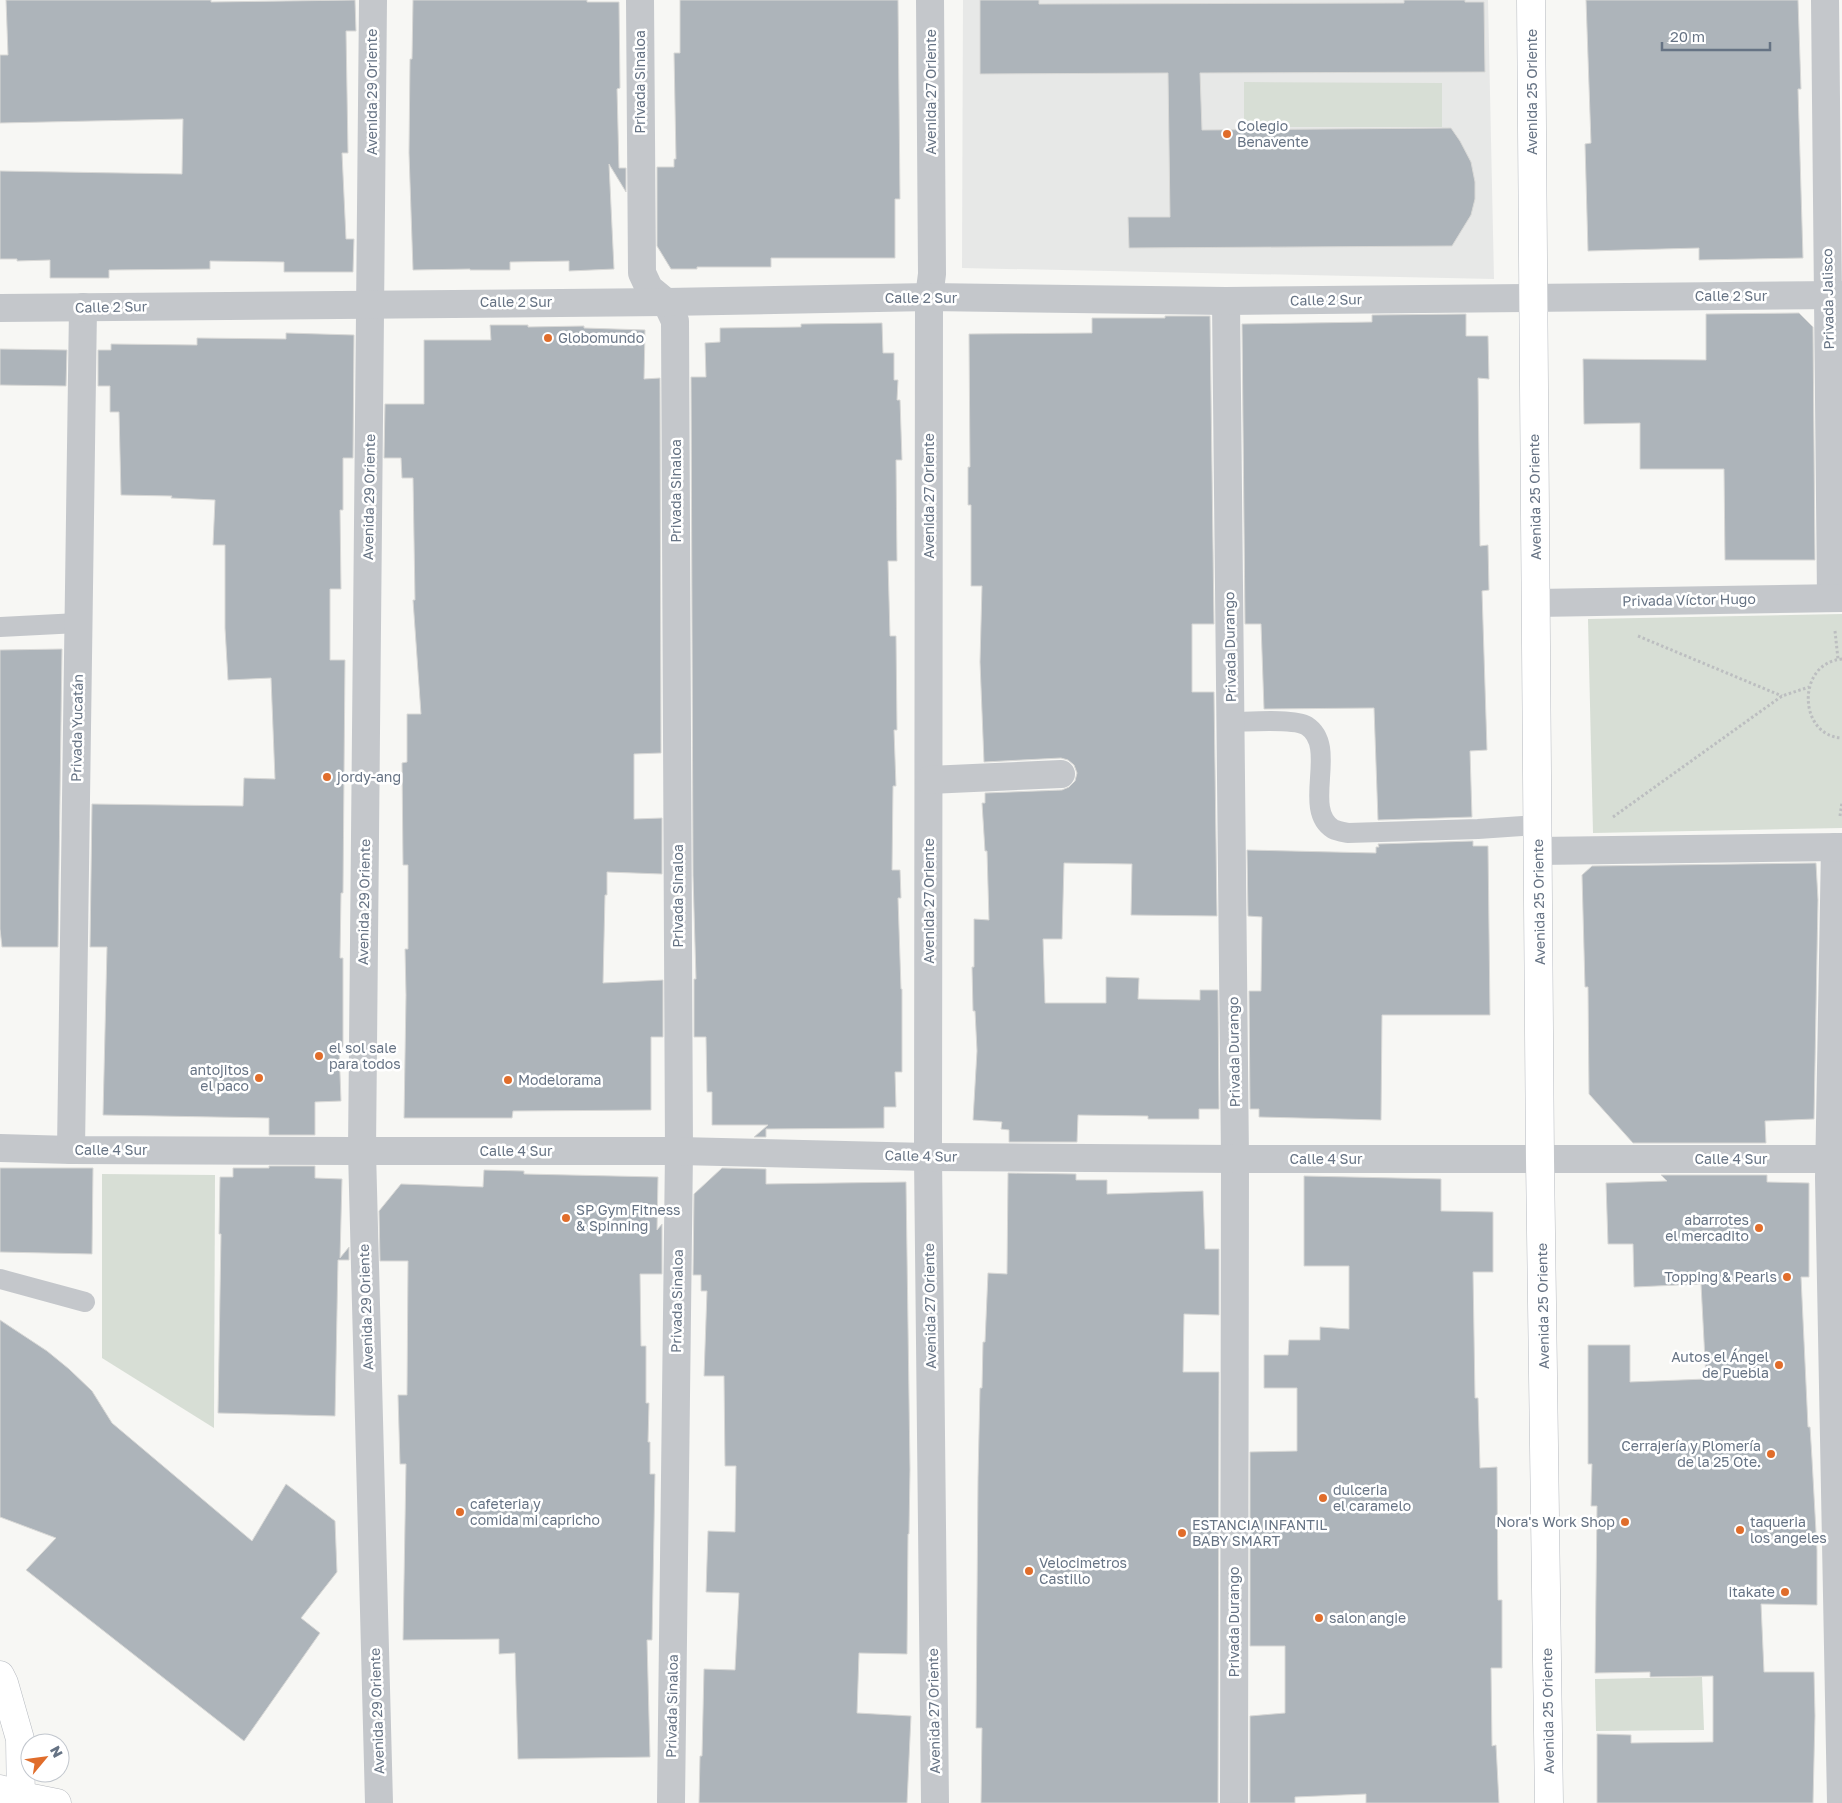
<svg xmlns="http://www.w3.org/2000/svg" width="1842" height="1803" font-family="'Golos Text',sans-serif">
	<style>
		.built { fill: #e7e8e7 }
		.green { fill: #d7ded5 }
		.building { fill: #adb4ba; stroke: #d8d8d6 }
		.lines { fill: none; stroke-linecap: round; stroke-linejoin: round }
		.secondary-casing { stroke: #b6bac0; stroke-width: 29 }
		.primary-casing { stroke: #b7babf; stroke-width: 29 }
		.path { stroke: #bcbec0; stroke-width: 3; stroke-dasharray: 2.5 2.5; stroke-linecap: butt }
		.service { stroke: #c4c7cb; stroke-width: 20 }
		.minor { stroke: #c4c7cb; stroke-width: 28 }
		.tertiary { stroke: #c4c7cb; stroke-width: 28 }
		.secondary { stroke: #fff; stroke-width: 28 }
		.primary { stroke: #fff; stroke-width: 28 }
		.poi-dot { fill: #e06d2b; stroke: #fff; stroke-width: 2 }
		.labels { text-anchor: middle; stroke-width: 5; stroke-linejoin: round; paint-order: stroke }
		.street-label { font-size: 14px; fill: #667384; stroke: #fff }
		.poi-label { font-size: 14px; fill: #667384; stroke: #fff; text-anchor: start }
	</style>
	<rect width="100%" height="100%" fill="#f7f7f4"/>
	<path class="built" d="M963,0h525l6,279 -532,-11z"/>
	<g class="green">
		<path d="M1244,82l198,1v44h-198z"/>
		<path d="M1842,614v214l-249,5 -5,-214z"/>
		<path d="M102,1174l113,1 -1,253 -112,-70z"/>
		<path d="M1702,1677l2,53 -108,1 -1,-52z"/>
	</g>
	<g class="building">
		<path d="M6,0h205v2l144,-2 1,31h-10l2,122h-6l4,86h8l-1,33h-69v-10l-74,-1v8l-101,1v8h-59v-18l-33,1v-2h-17v-88l182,3 1,-55 -183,4v-68h8z"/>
		<path d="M413,0h174v2h32l1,86 -3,1 2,79h7v24l-17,-28 5,105 -45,2v-10l-59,1v8h-40v-1l-57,1 -4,-117 1,-94h2z"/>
		<path d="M680,0h218l2,199h-5v59h-124v9h-74v2h-26l-14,-23v-79h17v-8h2l-2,-106h6z"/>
		<path d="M980,0h59v4l365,-1v-3h61v2h19l1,70 -285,1 2,57 249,-2 9,13 11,21 4,20v17l-4,16 -19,31 -323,2 -1,-31h42l-2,-144 -188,1z"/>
		<path d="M1586,0h212l3,89h-3l5,169 -104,2v-12l-111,3 -3,-107 6,-1z"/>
		<path d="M1799,313l14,14 2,233h-90l-1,-91h-84v-46l-56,1 -1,-65 123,1v-46z"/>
		<path d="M1466,314v22h22l1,43 -11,-1 2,168 8,-1 1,45 -7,1 5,159 -17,1 2,66 -94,3 -4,-112 -110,1 -3,-85h-16l-3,-300 130,-2v-7z"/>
		<path d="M1165,316h45l4,308h-22v68h22l3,224 -86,-1 1,-51 -68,-1 -2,76h-19l2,64h61v-26l33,1 -1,21 62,1v-10h18l1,119h-20v10h-51v-3l-70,-1 -1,27h-68v-12l-8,-1 1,-7 -29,-2 4,-69 -2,-40h-2l-1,-44h2v-48l15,1 -2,-69h-2l-3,-48h3v-10l77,-3 7,-3 6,-6 2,-8 -3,-8 -6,-5 -7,-2 -77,4 -4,-100 2,-76h-11v-81h-3v-38h2l-1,-133 123,-1v-15h73z"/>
		<path d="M882,323l1,30h11v27h4l-1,20h3l2,60h-6l1,101h-9l2,75h6l1,94h-3l2,56h-3l-1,84h8l1,28h-3l3,91h1v83h-7l1,35h-12v21l-118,1v8h-12l14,-12h-56v-33h-5l-1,-55h-12v-58h2l-3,-104 -2,-498h15l-1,-34 15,-1v-14l81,-1v-3z"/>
		<path d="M490,325h38v2l56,-1v2l61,2 -1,49 16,-1 1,375 -27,1v65l28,-1v56l-55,-2v23h-2l-2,88 60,-3v57h-12v73l-138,1 -1,7h-108l2,-123 -1,-46h3v-84h-5l-1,-102 5,-1v-48h14l-8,-114h2l-2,-122h-11l-1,-20h-17l1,-54h39v-64h67z"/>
		<path d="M286,333l68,2 -1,123h-10v52h-3l1,79h-11v71h15l-2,233h-2l-1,65h3v89h-4l2,54 -26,1v33h-46v-17l-166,-3 4,-168h-17l2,-143 151,2 1,-28 31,1 -4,-101 -43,2 -3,-52v-83h-12l2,-45 -44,-2 1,-2 -51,-1 -2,-83h-9v-26h-12v-36h13v-6l86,1v-7l89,1z"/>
		<path d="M0,349l67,1 -1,36 -66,-1z"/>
		<path d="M62,649l-4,298h-56l-2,-18v-279z"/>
		<path d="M1473,841v5h15l2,169h-108l-1,105 -122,-3v-8h-9l-1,-118h12l1,-74 -14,-1 -1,-66 129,3v-6h3l-1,-3z"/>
		<path d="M1816,863l2,37 -4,219 -49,2 1,22h-133l-44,-49 -1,-107h-3l-3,-112 10,-9z"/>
		<path d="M269,1166h46v12l27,1 -2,79 9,-11v13h-11l-3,156 -117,-3 3,-179h-2l1,-57h13v-9h36z"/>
		<path d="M0,1168h93l-1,86 -92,-2z"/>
		<path d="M722,1168l44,1v15l140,-2 4,287 -1,65h-1l-1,120 -48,-1 -2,60 54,3 -4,87h-208l1,-47h2l2,-87 31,1 4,-77 -33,-1 2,-61 27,1 1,-66h-11l-1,-90h-20l3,-85h-6v-16h-8l1,-81z"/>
		<path d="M484,1170l40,1v3l134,3 -1,53 5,-6v50h-22l1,72h5v57h3l-1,39h2v32h5l-3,166h-5l3,117 -132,2 -3,-106 -16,1v-15l-96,1 3,-176h-6l-2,-69h9l1,-134h-28l-1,-50 22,-27 82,3z"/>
		<path d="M1008,1173l68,1v6h31v14l96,-3 2,58h14v66l-35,-1 -1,58h36l-1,431h-237l1,-75h-6l2,-250 2,-90h2l1,-46h2l3,-69 19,1z"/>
		<path d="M1661,1175h106v7l42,1v94h-8l7,150h2l2,32 5,91v55l-56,-1 3,68h50l1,44 -2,87h-216v-69l34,1v8l82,-1v-66l-63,1v-5l-55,1 2,-167h-6l1,-42h-4v-119h42v37l76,-3 -5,-95 -67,3 -1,-43h-25l-2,-61 61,-2z"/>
		<path d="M1304,1176l137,3v32l52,1v60h-20l2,126h3l2,70 17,-1 1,133h4v68h-11l1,78 4,-1 3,58h-133v-9l-71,3v6h-45v-87l35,-3v-67h-35v-194l47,-1v-63h-33v-33h24l1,-15h31v-13l29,2v-63h-45z"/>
		<path d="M0,1320l47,31 22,18 23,22 20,32 140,118 34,-57 49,37 2,51 -36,46 19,15 -76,108 -218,-171 30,-32 -56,-21z"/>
	</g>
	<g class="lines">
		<g class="secondary-casing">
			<g id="secondary">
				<path d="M1531,0l9,1160 9,643"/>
				<path d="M0,1675l4,8 16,56 1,64"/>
			</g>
		</g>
		<g class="primary-casing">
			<path id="primary" d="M0,1789l22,7 35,7"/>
		</g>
		<g class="path">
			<path d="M1835,631l3,28"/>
			<path d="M1638,636l144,60"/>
			<path d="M1842,659c-46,4 -44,77 0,79"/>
			<path d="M1840,816l2,-14"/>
			<path d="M1613,817l169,-121 27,-9"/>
		</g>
		<g class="service">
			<path d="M0,627l78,-4"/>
			<path d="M1231,722c16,0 63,-4 76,4 32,21 -6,83 26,103 4,2 10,3 15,4l130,-4 60,-4"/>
			<path d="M0,1279l85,23"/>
		</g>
		<g class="minor">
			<path d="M373,0l-11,1151 17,652"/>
			<path d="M640,0l2,273 7,15 17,14 9,19 4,830 -8,652"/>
			<path d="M930,0l2,274 -3,23 -1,860 7,646"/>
			<path d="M1825,0l6,598"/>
			<path d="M1226,301l9,858 -1,644"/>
			<path d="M1536,603l306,-5"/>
			<path d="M929,780l132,-6"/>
			<path d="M1835,847l-6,331 12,625"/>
			<path d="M1538,851l304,-4"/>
			<path d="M0,1148l71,2 285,1h323l249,6 307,2h607"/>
			<path d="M71,1150l12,-843"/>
		</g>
		<path class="tertiary" d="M0,308l666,-6 263,-5 297,4 616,-6"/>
		<use href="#secondary" class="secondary"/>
		<use href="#primary" class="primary"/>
	</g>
	<g class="poi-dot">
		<circle cx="1227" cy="134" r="5"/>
		<circle cx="548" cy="338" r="5"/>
		<circle cx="327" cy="777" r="5"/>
		<circle cx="319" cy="1056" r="5"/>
		<circle cx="259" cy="1078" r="5"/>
		<circle cx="508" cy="1080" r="5"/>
		<circle cx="566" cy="1218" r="5"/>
		<circle cx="1759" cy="1228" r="5"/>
		<circle cx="1787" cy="1277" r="5"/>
		<circle cx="1779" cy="1365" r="5"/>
		<circle cx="1771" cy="1454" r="5"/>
		<circle cx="1323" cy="1498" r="5"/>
		<circle cx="460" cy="1512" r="5"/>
		<circle cx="1625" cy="1522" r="5"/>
		<circle cx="1740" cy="1530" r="5"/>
		<circle cx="1182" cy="1533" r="5"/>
		<circle cx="1029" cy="1571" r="5"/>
		<circle cx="1785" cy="1592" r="5"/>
		<circle cx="1319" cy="1618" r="5"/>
	</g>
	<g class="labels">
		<g class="street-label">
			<text transform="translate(640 82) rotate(-90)" y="5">Privada Sinaloa</text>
			<text transform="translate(372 92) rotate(-90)" y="5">Avenida 29 Oriente</text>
			<text transform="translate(931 92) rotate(-90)" y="5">Avenida 27 Oriente</text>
			<text transform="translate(1532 92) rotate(-90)" y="5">Avenida 25 Oriente</text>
			<text x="1731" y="301">Calle 2 Sur</text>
			<text x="921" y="303">Calle 2 Sur</text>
			<text transform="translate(1828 299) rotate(-91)" y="5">Privada Jalisco</text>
			<text transform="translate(1326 300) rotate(-1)" y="5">Calle 2 Sur</text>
			<text x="516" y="307">Calle 2 Sur</text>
			<text transform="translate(111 307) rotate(-1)" y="5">Calle 2 Sur</text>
			<text transform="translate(676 491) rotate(-90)" y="5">Privada Sinaloa</text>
			<text transform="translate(929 496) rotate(-90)" y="5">Avenida 27 Oriente</text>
			<text transform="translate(369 497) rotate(-89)" y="5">Avenida 29 Oriente</text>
			<text transform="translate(1535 497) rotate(-91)" y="5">Avenida 25 Oriente</text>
			<text transform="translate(1689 600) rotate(-1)" y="5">Privada Víctor Hugo</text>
			<text transform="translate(1230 647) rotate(-91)" y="5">Privada Durango</text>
			<text transform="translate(77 728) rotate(-89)" y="5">Privada Yucatán</text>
			<text transform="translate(678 896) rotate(-90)" y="5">Privada Sinaloa</text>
			<text transform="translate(929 901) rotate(-90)" y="5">Avenida 27 Oriente</text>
			<text transform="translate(364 902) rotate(-89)" y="5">Avenida 29 Oriente</text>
			<text transform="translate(1539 902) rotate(-91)" y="5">Avenida 25 Oriente</text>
			<text transform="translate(1234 1052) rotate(-91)" y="5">Privada Durango</text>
			<text x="111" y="1155">Calle 4 Sur</text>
			<text x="516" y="1156">Calle 4 Sur</text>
			<text transform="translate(921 1156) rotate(1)" y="5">Calle 4 Sur</text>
			<text x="1326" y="1164">Calle 4 Sur</text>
			<text x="1731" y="1164">Calle 4 Sur</text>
			<text transform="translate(677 1301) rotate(-89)" y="5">Privada Sinaloa</text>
			<text transform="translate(930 1306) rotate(-91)" y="5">Avenida 27 Oriente</text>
			<text transform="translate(1543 1306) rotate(-91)" y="5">Avenida 25 Oriente</text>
			<text transform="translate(366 1307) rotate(-92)" y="5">Avenida 29 Oriente</text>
			<text transform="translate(1234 1622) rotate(-90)" y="5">Privada Durango</text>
			<text transform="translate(672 1706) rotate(-89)" y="5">Privada Sinaloa</text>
			<text transform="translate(377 1711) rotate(-92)" y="5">Avenida 29 Oriente</text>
			<text transform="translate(934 1711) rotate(-91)" y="5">Avenida 27 Oriente</text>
			<text transform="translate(1548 1711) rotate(-91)" y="5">Avenida 25 Oriente</text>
		</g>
		<g class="poi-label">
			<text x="1237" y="131">Colegio<tspan x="1237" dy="16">Benavente</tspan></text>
			<text x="558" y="343">Globomundo</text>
			<text x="337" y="782">jordy-ang</text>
			<text x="329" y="1053">el sol sale<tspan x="329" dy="16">para todos</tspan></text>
			<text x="249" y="1075" text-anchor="end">antojitos<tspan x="249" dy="16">el paco</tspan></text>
			<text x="518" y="1085">Modelorama</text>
			<text x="576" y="1215">SP Gym Fitness<tspan x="576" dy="16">&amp; Spinning</tspan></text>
			<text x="1749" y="1225" text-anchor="end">abarrotes<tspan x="1749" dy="16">el mercadito</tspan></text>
			<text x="1777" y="1282" text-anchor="end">Topping &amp; Pearls</text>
			<text x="1769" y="1362" text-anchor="end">Autos el Ángel<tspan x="1769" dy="16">de Puebla</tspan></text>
			<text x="1761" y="1451" text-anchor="end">Cerrajería y Plomería<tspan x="1761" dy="16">de la 25 Ote.</tspan></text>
			<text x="1333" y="1495">dulceria<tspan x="1333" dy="16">el caramelo</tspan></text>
			<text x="470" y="1509">cafeteria y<tspan x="470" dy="16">comida mi capricho</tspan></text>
			<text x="1615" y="1527" text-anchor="end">Nora's Work Shop</text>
			<text x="1750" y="1527">taqueria<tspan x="1750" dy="16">los angeles</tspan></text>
			<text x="1192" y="1530">ESTANCIA INFANTIL<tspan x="1192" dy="16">BABY SMART</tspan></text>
			<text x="1039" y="1568">Velocimetros<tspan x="1039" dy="16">Castillo</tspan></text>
			<text x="1775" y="1597" text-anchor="end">itakate</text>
			<text x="1329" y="1623">salon angie</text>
		</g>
	</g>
	<g transform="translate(45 1758) rotate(61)"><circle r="24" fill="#ffffff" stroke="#c2c7ce"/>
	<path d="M0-4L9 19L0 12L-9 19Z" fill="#e06d2b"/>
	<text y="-8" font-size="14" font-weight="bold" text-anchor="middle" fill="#667384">N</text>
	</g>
	<path d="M1662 42v8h108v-8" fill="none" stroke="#667384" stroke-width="2.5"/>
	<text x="1670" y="42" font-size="15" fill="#667384" stroke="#ffffff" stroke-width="4" paint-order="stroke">20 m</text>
</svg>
